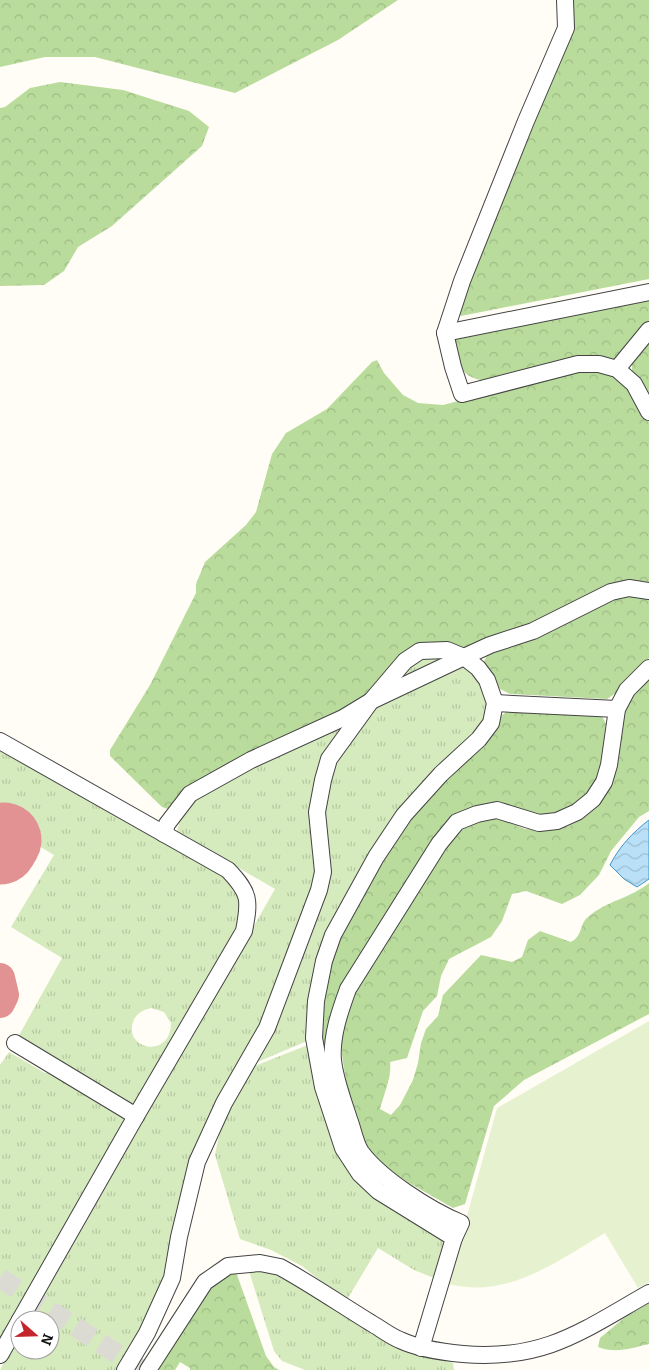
<svg xmlns="http://www.w3.org/2000/svg" width="649" height="1370" font-family="Bitter,serif">
	<style>
		.grass { fill: url(#grass-tufts); fill-rule: evenodd }
		.forest { fill: url(#forest-crowns) }
		.pitch { fill: #e6f2cf }
		.water { fill: url(#water-waves); stroke: #3f96cf }
		.lines { fill: none; stroke-linecap: round; stroke-linejoin: round }
		.taxiway { stroke: #e29292; stroke-width: 30 }
		.runway { stroke: #e29292; stroke-width: 75 }
		.major-tunnel { stroke: #dbdad3; stroke-width: 20; stroke-dasharray: 20 10; stroke-linecap: butt }
		.minor-casing { stroke: #444; stroke-width: 18 }
		.minor { stroke: #fff; stroke-width: 16 }
	</style>
	<defs>
		<pattern id="grass-tufts" width="24" height="20" patternUnits="userSpaceOnUse" patternTransform="scale(1.25)"><rect width="24" height="20" fill="#d5ebbd"/><path d="M3 7l-1-3M5 7V3M7 7l1-3M15 17l-1-3M17 17v-4M19 17l1-3" fill="none" stroke="#b6c8a1"/></pattern>
		<pattern id="forest-crowns" width="20" height="18" patternUnits="userSpaceOnUse" patternTransform="scale(1.25)"><rect width="20" height="18" fill="#b9dc9c"/><path d="M2 6a3 3 0 1 1 6 0M12 15a3 3 0 1 1 6 0" fill="none" stroke="#9ebc85"/></pattern>
		<pattern id="water-waves" width="16" height="10" patternUnits="userSpaceOnUse" patternTransform="scale(1.25)"><rect width="16" height="10" fill="#b9e0f7"/><path d="M0 5q4-4 8 0t8 0" fill="none" stroke="#9ebfd3"/></pattern>
	</defs>
	<rect width="100%" height="100%" fill="#fffdf5"/>
	<g class="grass">
		<path d="M422,656l26,3 -60,29z"/>
		<path d="M463,664c15,9 24,27 23,44 0,7 -5,16 -7,23l-158,221 -12,44 -2,45 -52,22 55,-135 13,-123 7,-32 41,-62z"/>
		<path d="M346,722l-15,21 -16,116v25l-52,141 -50,88 -47,164 -47,93h-119l20,-37v17h30v-30h-22l247,-431 -98,-57 5,-21 21,-19z"/>
		<path d="M0,747l225,128 12,15 6,34 -108,184 -118,-69 45,-81 -51,-31 43,-72 -54,-32zM151,1008l13,4 7,11c0,36 -47,27 -38,-1 3,-9 10,-12 18,-14z"/>
		<path d="M308,1045l8,35 132,159 -14,39 -20,-8 -36,-22 -30,50 -21,-12 -25,-20 -31,-16 -31,-11 -25,-84 7,-35 30,-53z"/>
		<path d="M9,1052l36,21 10,-1 69,44 -1,11 -123,218v-280z"/>
		<path d="M249,1271h20l15,6 135,78 34,8 1,7h-149l-23,-9 -8,-10z"/>
	</g>
	<g class="forest">
		<path d="M0,0h398l-60,40 -103,53 -140,-36h-50l-45,10z"/>
		<path d="M571,0h78v279l-188,37 -4,-4 109,-266z"/>
		<path d="M60,82l63,8 66,21 20,16 -7,19 -90,80 -34,21 -14,24 -20,14 -44,1v-178l5,-1 25,-19z"/>
		<path d="M649,296v28l-23,29 -14,7 -121,21c-33,-1 -33,-18 -36,-46z"/>
		<path d="M649,342v62l-17,-33v-8z"/>
		<path d="M377,360l7,13 19,22 15,8 25,2 140,-36 17,1 18,7 12,12 19,33v163l-183,65 -47,-5 -17,8 -35,47 -193,111 -12,-4 -52,-51v-6l40,-65 46,-92v-9l9,-22 41,-37 10,-13 16,-58 14,-21 41,-24 45,-47z"/>
		<path d="M632,596l17,2v60l-30,33 -12,8 -97,-5 -10,-5 -16,-27 3,-7 124,-58z"/>
		<path d="M649,675v136l-10,6 -28,34 -12,24 -19,20 -18,9 -36,-13 -14,3 -10,27 -11,16 -42,22 -8,17 -4,20 -14,15 -16,47 -17,4c2,15 -6,31 -10,47l11,6 9,-10 13,-25 5,-17 3,-20 5,-14 12,-13 5,-21 38,-40 31,7 10,-5 6,-17 12,-9 31,11c12,-6 8,-18 17,-25 18,-16 43,-19 61,-34v131l-125,66 -30,26 -29,98 -12,4 -56,-32 -23,-20 -15,-20 -12,-48 -5,-33v-29l10,-31 87,-144 18,-18 16,-10 22,-6 30,12 25,1 19,-4 13,-7 14,-16 23,-81 9,-22z"/>
		<path d="M507,711l95,5 4,8 -6,53 -10,14 -15,15 -22,10 -88,-6 -22,16 -81,130 -35,85 -6,3 -1,-46 15,-54 44,-81 34,-50 86,-95z"/>
		<path d="M236,1272l30,84 8,11 5,3h-89v-2l-10,-6 -5,8h-19l50,-80 16,-13z"/>
		<path d="M649,1303v41c-17,4 -33,10 -51,3l2,-9 24,-20z"/>
	</g>
	<path class="pitch" d="M649,1021v261l-11,6 -33,-55c-49,29 -97,66 -157,51l49,-176z"/>
	<path class="water" d="M649,820v59l-12,8 -13,-8 -14,-14c9,-18 23,-33 39,-45z"/>
	<g class="lines">
		<path class="taxiway" d="M0,978l4,17 -4,8"/>
		<path class="runway" d="M0,847l4,-7"/>
		<path class="major-tunnel" d="M0,1278l142,92"/>
		<g class="minor-casing">
			<g id="minor">
				<path d="M565,0l1,28 -40,93 -64,160 -17,52 8,34 9,27 116,-30h21l18,5 17,15 15,28"/>
				<path d="M445,333l204,-41"/>
				<path d="M617,369l32,-39"/>
				<path d="M495,703l122,6"/>
				<path d="M0,741l228,129c22,23 22,30 16,61l-108,185 -116,204"/>
				<path d="M164,834l3,-10 23,-30 61,-34 92,-42 28,-17 93,-44 26,-12 43,-14 78,-39 18,-4 20,3"/>
				<path d="M15,1043l121,73"/>
				<path d="M454,1238l7,-15c-31,-13 -80,-44 -100,-71 -6,-9 -8,-23 -12,-33 -6,-19 -14,-39 -16,-59 -2,-24 7,-49 15,-71l91,-145 18,-22 20,-8 20,-4 42,13 18,-2 20,-9 16,-13 11,-17 5,-17 8,-56 10,-19 22,-22"/>
				<path d="M0,1355l20,-35"/>
				<path d="M125,1370l22,-37 25,-55 7,-41 18,-75 27,-59 43,-75 52,-138 4,-18 -6,-60 6,-32 6,-21 42,-58 34,-40 15,-10 27,-1 17,7 14,11 9,12 8,23 -4,20 -12,16 -38,35 -37,41 -28,42 -43,78 -9,26 -8,40 -2,37 9,49 20,61 17,26 18,17 76,47 -33,110"/>
				<path d="M148,1370l57,-88 23,-16 32,-3 20,4c31,17 60,37 91,56 9,5 19,13 29,17 19,9 41,12 63,14 81,7 119,-23 186,-61"/>
			</g>
		</g>
		<use href="#minor" class="minor"/>
	</g>
	<g transform="translate(35 1335) rotate(110)"><circle r="24" fill="#ffffff" stroke="#a0a0a0"/>
	<path d="M0-4L9 19L0 12L-9 19Z" fill="#c4262e"/>
	<text y="-8" font-size="14" font-weight="bold" text-anchor="middle" fill="#111111">N</text>
	</g>
</svg>
